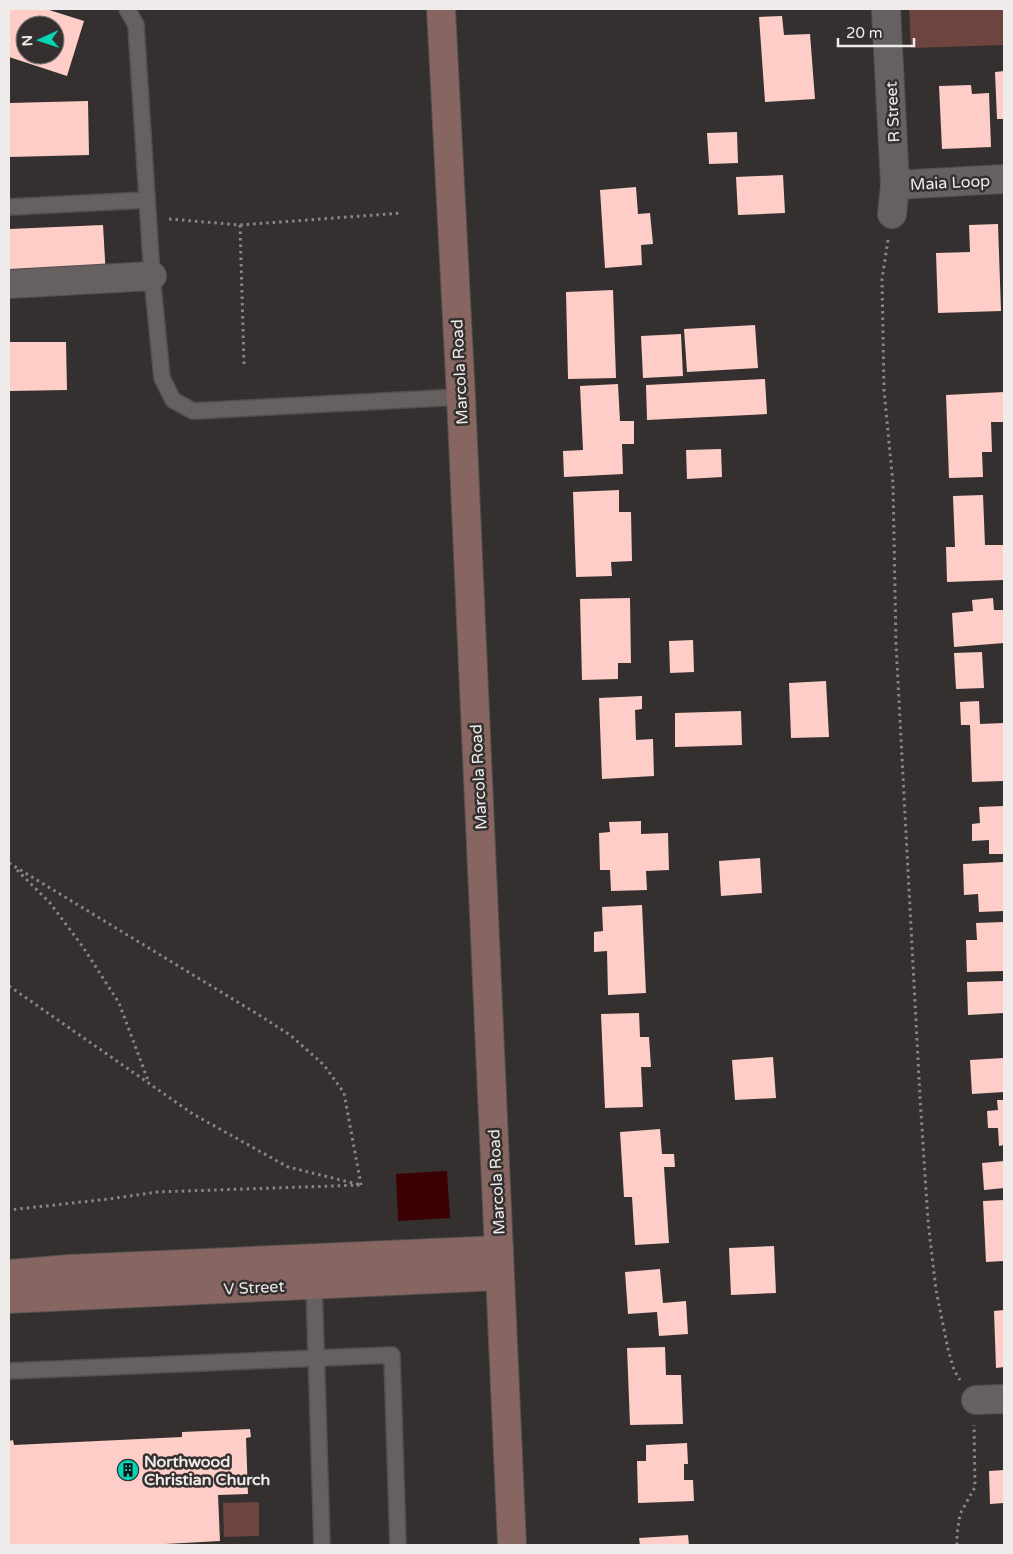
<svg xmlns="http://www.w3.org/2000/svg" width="1013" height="1554" font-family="'Varela Round',sans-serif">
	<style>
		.green { fill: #6e443e }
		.water { fill: #3b0001 }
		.building { fill: #fecdc7; fill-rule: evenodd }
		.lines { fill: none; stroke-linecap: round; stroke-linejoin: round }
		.lane-casing { stroke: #534f4e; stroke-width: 18 }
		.street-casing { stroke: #534f4e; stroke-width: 30 }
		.secondary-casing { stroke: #534f4e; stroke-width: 30 }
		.path { stroke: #898685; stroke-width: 3; stroke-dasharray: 2.5 4; stroke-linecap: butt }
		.lane { stroke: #666160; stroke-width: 15 }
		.street { stroke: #666160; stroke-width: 28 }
		.secondary { stroke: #876561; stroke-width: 28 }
		.labels { text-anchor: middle; stroke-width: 5; stroke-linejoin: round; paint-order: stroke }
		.street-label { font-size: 16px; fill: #eeebea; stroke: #34302f }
		.poi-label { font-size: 16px; font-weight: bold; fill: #eeebea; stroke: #34302f; text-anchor: start }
	</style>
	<rect width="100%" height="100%" fill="#34302f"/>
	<g class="green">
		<path d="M909,9h95v36l-93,3z"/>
		<path d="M259,1502v34l-35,1 -1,-34z"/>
	</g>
	<path class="water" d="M447,1171l3,47 -52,3 -2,-47z"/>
	<g class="building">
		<path d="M9,9h37l38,12 -17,55 -58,-19zM25,25h30v30h-30z"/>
		<path d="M782,16l2,19 26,-1 5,65 -50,3 -6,-85z"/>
		<path d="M1004,71v48h-7l-2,-47z"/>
		<path d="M971,85l1,9 17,-1 2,54 -49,2 -3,-63z"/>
		<path d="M88,101l1,54 -80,2v-54z"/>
		<path d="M737,132l1,31 -29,1 -2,-31z"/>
		<path d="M783,175l2,38 -47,2 -2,-38z"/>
		<path d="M636,187l2,27 12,-1 3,31 -12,1 1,20 -37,3 -5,-78z"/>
		<path d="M998,224l3,87 -63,2 -2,-60 34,-1 -1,-27z"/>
		<path d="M103,225l3,52 -97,5v-53z"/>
		<path d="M613,290l3,88 -48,1 -2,-87z"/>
		<path d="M755,325l3,43 -71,4 -3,-43z"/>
		<path d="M681,334l2,42 -40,2 -2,-42z"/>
		<path d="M9,342h57l1,48 -58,1z"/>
		<path d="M765,379l2,35 -120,6 -1,-35z"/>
		<path d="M618,384l2,37h14v23h-12l1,30 -59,3 -1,-26 20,-1 -3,-64z"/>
		<path d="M1004,392v30h-13l1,30h-10l1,25 -34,1 -3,-83z"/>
		<path d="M721,449l1,28 -35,2 -1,-29z"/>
		<path d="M619,490v22h12l1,49 -21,1 1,14 -36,1 -3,-85z"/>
		<path d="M983,495l2,50h19v35l-57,2 -1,-35h9l-2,-51z"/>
		<path d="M630,598l1,65h-13v16l-36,1 -2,-81z"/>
		<path d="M993,598l1,12h10v33l-50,4 -2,-34 21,-2 -1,-11z"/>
		<path d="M693,640l1,32 -24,1 -1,-32z"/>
		<path d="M982,652l2,36 -28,1 -2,-36z"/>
		<path d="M826,681l3,56 -38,1 -2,-55z"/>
		<path d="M642,696v13l-7,1 1,30 17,-1 1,37 -52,3 -3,-81z"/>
		<path d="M979,701l1,23 24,-1v58l-32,1 -2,-57h-9l-1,-23z"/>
		<path d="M741,711l1,34 -67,2v-34z"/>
		<path d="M1004,806v48h-15v-14l-17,1v-17l8,-1 -1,-16z"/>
		<path d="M641,821v13l27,-1 1,37 -23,1 1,19 -36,1 -1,-21h-10l-1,-37 11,-1 -1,-10z"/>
		<path d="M760,858l2,35 -41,3 -2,-35z"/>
		<path d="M1004,862v49l-25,1 -1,-18 -14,1 -1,-31z"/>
		<path d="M642,905l4,88 -38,2 -1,-44 -13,1v-20l9,-1 -1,-24z"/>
		<path d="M1004,922v49l-37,1 -1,-32h11l-1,-17z"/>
		<path d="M1004,981v32l-36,2 -1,-33z"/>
		<path d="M639,1013l1,24h9l2,30h-10l2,40 -38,1 -4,-94z"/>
		<path d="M773,1057l3,41 -41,2 -3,-40z"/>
		<path d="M1004,1058v34l-32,2 -2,-34z"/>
		<path d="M997,1100h7v45l-5,1 -1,-18h-10l-1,-17 11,-1z"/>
		<path d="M660,1129l2,25h12l1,13h-11l5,76 -34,2 -3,-48h-8l-4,-65z"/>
		<path d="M1004,1161v27l-20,2 -2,-27z"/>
		<path d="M1004,1200v61l-18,1 -3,-61z"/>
		<path d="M774,1246l2,47 -45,2 -2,-47z"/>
		<path d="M660,1269l3,34 23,-2 2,33 -29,2 -2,-24 -29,2 -3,-42z"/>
		<path d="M1004,1310v57l-8,1 -2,-57z"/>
		<path d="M665,1347l1,28h15l2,49 -53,1 -3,-77z"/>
		<path d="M250,1429l1,8 -5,1 2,56 -30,1 2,46 -55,3 -2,1h-154v-104l4,-1 1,5 168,-8v-5z"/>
		<path d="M687,1443l1,21h-4v16h9l1,21 -56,2 -1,-42h9v-16z"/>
		<path d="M1004,1470v33l-14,1 -1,-33z"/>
		<path d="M688,1535l1,10h-49l-1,-7z"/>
	</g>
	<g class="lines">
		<g class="lane-casing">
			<g id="lane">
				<path d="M127,9l9,16 16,251 10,102 11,22 20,11 268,-14"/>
				<path d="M9,207l138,-7"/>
				<path d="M314,1284l8,261"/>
				<path d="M9,1371l383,-16 6,190"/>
			</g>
		</g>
		<g class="street-casing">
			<g id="street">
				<path d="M886,9l9,176 -3,29"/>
				<path d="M895,185l109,-6"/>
				<path d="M9,284l143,-8"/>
				<path d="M976,1400l28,-1"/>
			</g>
		</g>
		<g class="secondary-casing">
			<g id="secondary">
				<path d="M441,9l20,388 51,1148"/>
				<path d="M9,1274l60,-5 430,-19"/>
				<path d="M9,1299l491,-23"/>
			</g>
		</g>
		<g class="path">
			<path d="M169,219l71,6 162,-12"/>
			<path d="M240,225l4,139"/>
			<path d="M888,240l-6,39 2,111 9,94 3,160 24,453 8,124 8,69 12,59 6,21 6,10"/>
			<path d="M9,863l250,152 31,20 34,30 20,28 17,92"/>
			<path d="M17,870l33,33 33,44 36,56 30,80"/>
			<path d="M9,986l184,128 95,53 73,18 -204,7 -48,7 -100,11"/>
			<path d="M957,1545v-11l3,-20 15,-27 -1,-62"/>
		</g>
		<use href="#lane" class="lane"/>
		<use href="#street" class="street"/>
		<use href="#secondary" class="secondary"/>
	</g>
	<defs>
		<g id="building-disc" transform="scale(1.125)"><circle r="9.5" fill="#03d5b6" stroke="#34302f"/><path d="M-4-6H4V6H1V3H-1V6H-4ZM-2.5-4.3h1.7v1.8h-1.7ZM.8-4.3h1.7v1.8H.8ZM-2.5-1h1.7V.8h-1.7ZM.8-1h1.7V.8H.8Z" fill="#111"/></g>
	</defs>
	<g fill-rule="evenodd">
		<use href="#building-disc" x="128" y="1470"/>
	</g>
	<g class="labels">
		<g class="street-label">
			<text transform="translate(892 112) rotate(-93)" y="6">R Street</text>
			<text transform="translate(950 182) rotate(-3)" y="6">Maia Loop</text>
			<text transform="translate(459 372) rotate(-93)" y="6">Marcola Road</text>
			<text transform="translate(478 777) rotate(-93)" y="6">Marcola Road</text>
			<text transform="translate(496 1182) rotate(-93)" y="6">Marcola Road</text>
			<text transform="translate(254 1287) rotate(-3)" y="6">V Street</text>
		</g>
		<g class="poi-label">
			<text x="144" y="1467">Northwood<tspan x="144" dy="18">Christian Church</tspan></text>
		</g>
	</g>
	<rect width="1013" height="1554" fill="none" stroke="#eeebea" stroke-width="20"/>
	<g transform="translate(40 40) rotate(267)"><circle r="24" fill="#34302f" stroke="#7e7b7a"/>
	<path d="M0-4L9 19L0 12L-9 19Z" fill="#03d5b6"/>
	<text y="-8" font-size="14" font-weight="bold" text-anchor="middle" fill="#eeebea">N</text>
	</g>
	<path d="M838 38v8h76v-8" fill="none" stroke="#eeebea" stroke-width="2.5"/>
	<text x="846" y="38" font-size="15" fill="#eeebea" stroke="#34302f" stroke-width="4" paint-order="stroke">20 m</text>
</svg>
